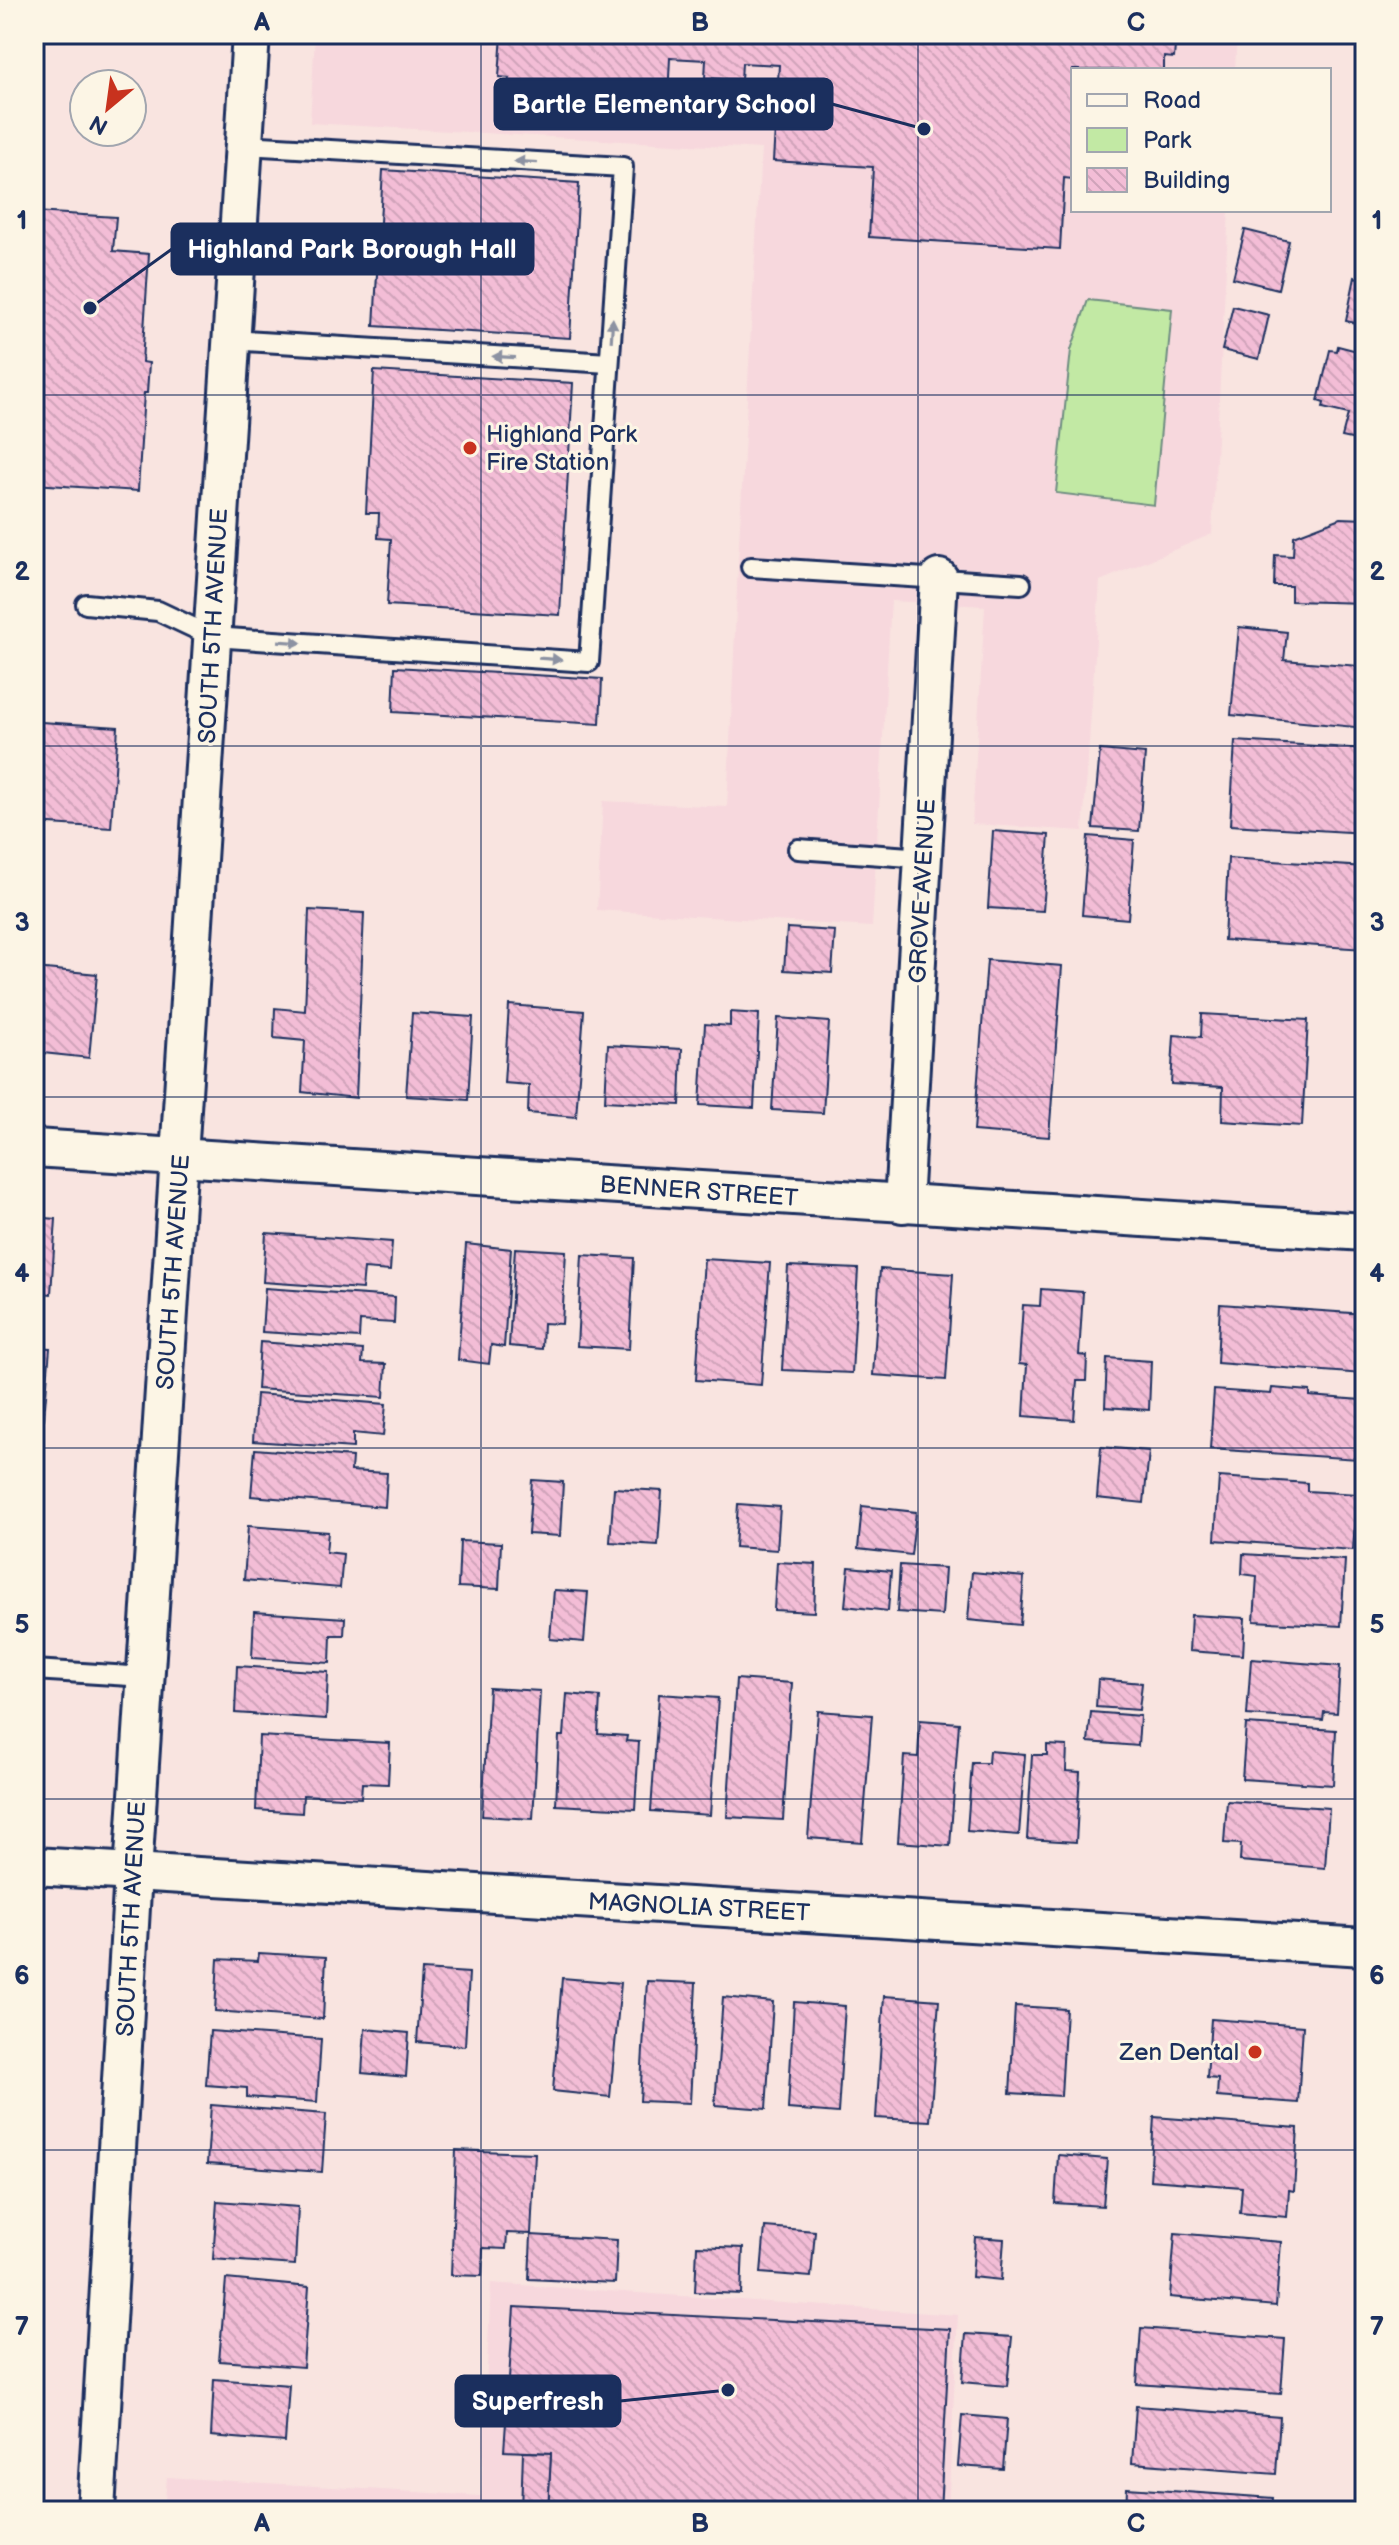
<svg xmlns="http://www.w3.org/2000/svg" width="1399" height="2545" font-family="'Balsamiq Sans',sans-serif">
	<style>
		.built { fill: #f7d8dd }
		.green { fill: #c2e9a4; stroke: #6e8c81; stroke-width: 2 }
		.building { fill: url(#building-back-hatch); stroke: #1b2f5e; stroke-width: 2 }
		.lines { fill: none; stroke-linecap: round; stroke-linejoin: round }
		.lane-casing { stroke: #1b2f5e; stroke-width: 24 }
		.street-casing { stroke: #1b2f5e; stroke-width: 42 }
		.lane { stroke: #fcf5e5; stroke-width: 18 }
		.street { stroke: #fcf5e5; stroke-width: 36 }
		.oneway { fill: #8c92a2 }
		.grid { fill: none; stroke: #1b2f5e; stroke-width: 2; stroke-opacity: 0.55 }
		.poi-dot { fill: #c8321e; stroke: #fcf5e5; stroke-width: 3 }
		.labels { text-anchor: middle; stroke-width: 6; stroke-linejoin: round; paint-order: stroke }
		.poi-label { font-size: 24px; fill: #1b2f5e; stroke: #fcf5e5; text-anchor: start }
		.street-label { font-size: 24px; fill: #1b2f5e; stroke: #fcf5e5 }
		.leader { fill: none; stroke: #1b2f5e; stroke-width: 3 }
		.callout-dot { fill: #1b2f5e; stroke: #fcf5e5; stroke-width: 3 }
		.callout { fill: #1b2f5e; stroke: #1b2f5e; stroke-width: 3 }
		.callout-label { font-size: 26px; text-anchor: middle; font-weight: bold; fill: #fff }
		.neatline { fill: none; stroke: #1b2f5e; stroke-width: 3 }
		.grid-label { font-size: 26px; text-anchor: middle; font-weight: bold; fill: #1b2f5e }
	</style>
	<defs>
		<pattern id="building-back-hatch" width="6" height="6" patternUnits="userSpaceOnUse" patternTransform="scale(2)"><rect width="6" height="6" fill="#f3bdd6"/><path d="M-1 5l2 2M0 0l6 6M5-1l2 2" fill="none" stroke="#d0a3ba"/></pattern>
	</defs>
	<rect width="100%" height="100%" fill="#f9e4e0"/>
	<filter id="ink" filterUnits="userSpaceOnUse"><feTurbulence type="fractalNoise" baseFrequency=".0125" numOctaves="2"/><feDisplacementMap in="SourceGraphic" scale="16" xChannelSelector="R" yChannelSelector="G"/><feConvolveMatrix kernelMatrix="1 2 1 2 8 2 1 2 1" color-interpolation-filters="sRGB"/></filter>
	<g filter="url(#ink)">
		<g class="built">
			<path d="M315,34h922l-2,36h-162v140h156l-17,324 -112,47 -17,250 -111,-7 13,-218 -94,-5 -19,326 -275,-17 6,-109 124,6 12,-264 22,-394 -451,-26z"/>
			<path d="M491,2283l467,32 -10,196h-784l3,-34 314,19z"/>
		</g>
		<path class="green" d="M1088,300l84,9 -18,196 -98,-12 15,-143z"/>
		<g class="building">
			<path d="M502,34h674l-2,24 -10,-1v13h-91v109l-9,-1 -4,71 -191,-12 4,-70 -100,-6 6,-96 -37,-2 -1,17 -36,-2 1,-18 -36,-2 -2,39 -160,-10 1,-9 -10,-1z"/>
			<path d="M383,170l196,13 -9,155 -196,-12z"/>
			<path d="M34,212l82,5 -3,34 36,3 -7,108 7,1 -2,30h-3l-6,98 -104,-7z"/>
			<path d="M1245,230l44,11 -11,48 -45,-11z"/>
			<path d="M1355,277l10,3v45l-19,-4z"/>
			<path d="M1233,306l36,9 -10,44 -37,-9z"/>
			<path d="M1338,346l27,7v89l-23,-5 6,-23 -25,-6 1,-5 -6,-2 12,-51 7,1z"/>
			<path d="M374,371l199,12 -13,232 -173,-10 4,-66 -13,-1 1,-25h-13z"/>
			<path d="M1341,518l24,1v84l-74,-2v-15h-17l1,-31 18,1 1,-20z"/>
			<path d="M1239,627l48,5 -3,28 75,6 1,-15h5v77l-134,-13z"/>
			<path d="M395,667l207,12 -2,45 -207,-12z"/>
			<path d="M41,722l77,5 -7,101 -76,-5z"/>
			<path d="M1235,741l130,8v84l-135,-8z"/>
			<path d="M1100,750l45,4 -6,77 -46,-3z"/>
			<path d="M993,831l56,4 -6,76 -55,-3z"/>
			<path d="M1088,836l46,4 -6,79 -46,-4z"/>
			<path d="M1228,858l137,9v82l-141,-9z"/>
			<path d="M309,910l55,3 -8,185 -54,-6 3,-51 -31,-3 1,-30 30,3z"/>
			<path d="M787,928l48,3 -3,42 -48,-3z"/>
			<path d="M987,960l75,6 -13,171 -75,-6z"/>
			<path d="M35,968l62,6 -8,84 -55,-6z"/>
			<path d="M509,1005l75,6 -8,106 -48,-4 1,-28 -25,-2z"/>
			<path d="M730,1012l29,2 -5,94 -54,-3 5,-81 25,2z"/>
			<path d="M412,1013l61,4 -5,83 -62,-4z"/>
			<path d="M1202,1014l106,6 -6,106 -80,-5 1,-34 -52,-3 3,-49 27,2z"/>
			<path d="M778,1018l51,4 -6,91 -51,-3z"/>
			<path d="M608,1045l74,4 -2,56 -75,-4z"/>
			<path d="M34,1217l22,2 -5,75 -17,-2z"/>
			<path d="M266,1233l126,9 -2,29 -26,-2 -2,20 -99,-7z"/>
			<path d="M466,1244l45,5 -7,98 -13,-2 -2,19 -31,-4z"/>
			<path d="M515,1248l51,3 -4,73 -19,-1 -1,26 -33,-3z"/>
			<path d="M582,1255l52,3 -5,91 -52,-3z"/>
			<path d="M704,1259l66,4 -9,122 -65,-5z"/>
			<path d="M788,1266l70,3 -6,104 -70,-3z"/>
			<path d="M880,1269l73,5 -7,106 -73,-5z"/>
			<path d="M265,1288l130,9 -1,26 -34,-2 -1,17 -97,-6z"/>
			<path d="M1041,1289l42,3 -4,63 8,1 -1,25h-9l-3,39 -50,-4 3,-51 -8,-1 4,-59 17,1z"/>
			<path d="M1220,1304l145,10 -2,60 -146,-11z"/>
			<path d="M260,1342l103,8 -1,13 24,1 -2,33 -127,-8z"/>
			<path d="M34,1347l16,1 -6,71 -10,-1z"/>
			<path d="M1107,1358l44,3 -2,49 -44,-3z"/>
			<path d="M1272,1388l38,3v5l51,4 -3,59 -148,-10 4,-59 57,4z"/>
			<path d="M256,1394l130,10 -3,32 -30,-3v15l-100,-7z"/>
			<path d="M34,1445h9l-5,70h-4z"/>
			<path d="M1101,1447l48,4 -5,52 -47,-5z"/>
			<path d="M255,1449l97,8 -1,14 36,2 -2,34 -134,-11z"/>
			<path d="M1219,1477l88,6v8l50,3 -4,56 -138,-10z"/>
			<path d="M532,1480l31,2 -3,54 -32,-2z"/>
			<path d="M614,1488l48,3 -4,54 -48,-3z"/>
			<path d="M738,1504l42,3 -3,43 -42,-3z"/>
			<path d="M862,1506l54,6 -5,43 -53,-6z"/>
			<path d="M248,1526l80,6 -2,20 17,2 -3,34 -96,-8z"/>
			<path d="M460,1541l41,2 -2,46 -41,-2z"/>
			<path d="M1243,1554l102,6 -4,66 -87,-5 3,-45 -15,-2z"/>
			<path d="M777,1562l39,2 -2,48 -40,-2z"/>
			<path d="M900,1565l45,3 -3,47 -45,-3z"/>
			<path d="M849,1567l42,4 -3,40 -43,-5z"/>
			<path d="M972,1572l52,5 -4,48 -52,-5z"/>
			<path d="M554,1590l34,2 -4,50 -34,-3z"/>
			<path d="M254,1612l91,6 -1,17h-13l-1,28 -78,-5z"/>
			<path d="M1191,1615l54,3 -2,37 -54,-4z"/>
			<path d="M1251,1659l89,7 -3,47 -13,-1 -1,8 -76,-5z"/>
			<path d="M237,1666l91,6 -2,47 -91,-6z"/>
			<path d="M736,1679l56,4 -9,137 -56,-3z"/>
			<path d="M1098,1679l44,4 -3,27 -43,-3z"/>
			<path d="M489,1688l51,3 -7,128 -51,-3z"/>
			<path d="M567,1694l33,3 -2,37 29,2 -1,5 13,1 -4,67 -79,-4 3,-69h5z"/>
			<path d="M659,1694l59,4 -8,117 -59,-4z"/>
			<path d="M818,1711l54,4 -10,127 -54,-4z"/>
			<path d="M1091,1712l49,4 -2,30 -50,-4z"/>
			<path d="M920,1720l39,3 -9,123 -52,-4 6,-86 14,1z"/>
			<path d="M1246,1724l90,6 -3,55 -91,-6z"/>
			<path d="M259,1736l131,7 -2,41 -26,-1 -1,15 -58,-3 -1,18 -46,-3z"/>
			<path d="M1047,1745l20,1 -1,25 14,1 -4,70 -49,-3 5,-84h15z"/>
			<path d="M989,1751l36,3 -6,81 -52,-4 5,-68h16z"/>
			<path d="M1227,1801l102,7 -4,60 -85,-7 1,-17 -17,-1z"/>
			<path d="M259,1953l67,4 -3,62 -108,-8 3,-52 40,2z"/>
			<path d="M422,1970l47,3 -4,73 -48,-4z"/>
			<path d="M562,1978l59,5 -11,114 -57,-6z"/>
			<path d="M647,1981l49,2 -6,120 -50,-2z"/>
			<path d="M884,1996l55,4 -9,121 -54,-3z"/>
			<path d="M723,1997l50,5 -7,107 -51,-4z"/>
			<path d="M794,2002l51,4 -7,107 -50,-4z"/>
			<path d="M1015,2006l51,3 -5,87 -51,-3z"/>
			<path d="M1211,2019l92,7 -5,77 -81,-6 1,-18 -11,-1z"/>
			<path d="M365,2029l44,4 -3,44 -44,-4z"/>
			<path d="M210,2031l111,8 -4,63 -70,-5v-9l-41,-3z"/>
			<path d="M34,2078l9,1 -5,58h-4z"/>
			<path d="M211,2105l115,9 -4,58 -115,-8z"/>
			<path d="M1154,2117l144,11 -4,63 -5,-1 -2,27 -47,-4 2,-26 -92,-7z"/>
			<path d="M456,2150l79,3 -4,81 -24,-1 -1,16 -23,-1 -1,28 -31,-1z"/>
			<path d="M1058,2155l49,4 -4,47 -48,-3z"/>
			<path d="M217,2201l81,6 -3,58 -82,-6z"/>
			<path d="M765,2227l50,4 -4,46 -50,-4z"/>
			<path d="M1175,2233l106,9 -5,64 -106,-9z"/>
			<path d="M531,2235l86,5 -2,43 -86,-4z"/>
			<path d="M975,2237l29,2 -3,41 -29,-3z"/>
			<path d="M697,2246l46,2 -2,46 -46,-2z"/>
			<path d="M226,2279l83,8 -6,80 -84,-6z"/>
			<path d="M514,2307l436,22 -10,182h-392l3,-58 -47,-2z"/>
			<path d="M1141,2328l144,11 -4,55 -144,-10z"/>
			<path d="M966,2334l46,3 -5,49 -45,-4z"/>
			<path d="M214,2379l75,6 -4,57 -74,-6z"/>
			<path d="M1136,2406l144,11 -4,57 -144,-11z"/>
			<path d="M962,2415l45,4 -4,50 -45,-3z"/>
			<path d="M523,2452l28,1 -3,58h-27z"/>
			<path d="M1127,2488l146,10 -1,13h-146z"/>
		</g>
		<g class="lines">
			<g class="lane-casing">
				<g id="lane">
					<path d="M230,340l379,23"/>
					<path d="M751,567l270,17"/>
					<path d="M86,604l72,7 55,26 376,25 34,-495 -379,-22"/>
					<path d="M798,849l126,9"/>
					<path d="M34,1670l112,7"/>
				</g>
			</g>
			<g class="street-casing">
				<g id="street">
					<path d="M34,1148l1331,84"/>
					<path d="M903,1204l36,-626"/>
					<path d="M34,1866l1331,81"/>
					<path d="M96,2511l37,-638 118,-1839"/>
				</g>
			</g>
			<use href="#lane" class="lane"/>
			<use href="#street" class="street"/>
		</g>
		<defs><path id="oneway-solid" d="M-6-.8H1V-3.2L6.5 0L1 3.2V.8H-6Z" transform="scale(2)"/></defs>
		<g class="oneway">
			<use href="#oneway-solid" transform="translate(526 162) rotate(-177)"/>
			<use href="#oneway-solid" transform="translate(612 330) rotate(-86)"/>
			<use href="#oneway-solid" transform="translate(504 357) rotate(-177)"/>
			<use href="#oneway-solid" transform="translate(290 642) rotate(4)"/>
			<use href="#oneway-solid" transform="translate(550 659) rotate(4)"/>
		</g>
	</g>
	<path class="grid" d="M481,34v2477M918,34v2477M34,395h1331M34,746h1331M34,1097h1331M34,1448h1331M34,1799h1331M34,2150h1331"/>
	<g class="poi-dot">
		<circle cx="470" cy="448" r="8"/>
		<circle cx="1255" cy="2052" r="8"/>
	</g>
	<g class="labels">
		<g class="poi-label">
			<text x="486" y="442">Highland Park<tspan x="486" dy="28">Fire Station</tspan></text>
			<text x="1239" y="2060" text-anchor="end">Zen Dental</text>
		</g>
		<g class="street-label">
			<text transform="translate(213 626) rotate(-87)" y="8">SOUTH 5TH AVENUE</text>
			<text transform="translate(922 891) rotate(-87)" y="8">GROVE AVENUE</text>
			<text transform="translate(699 1191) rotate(4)" y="8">BENNER STREET</text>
			<text transform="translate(173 1272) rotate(-86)" y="8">SOUTH 5TH AVENUE</text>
			<text transform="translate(699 1907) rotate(3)" y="8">MAGNOLIA STREET</text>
			<text transform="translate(131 1919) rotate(-87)" y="8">SOUTH 5TH AVENUE</text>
		</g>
	</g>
	<path class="leader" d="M924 129L832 104M90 308L172 249M728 2390L620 2401"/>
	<g class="callout-dot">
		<circle cx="924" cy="129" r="8"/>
		<circle cx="90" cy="308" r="8"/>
		<circle cx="728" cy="2390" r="8"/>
	</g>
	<g class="callout">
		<rect x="495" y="79" width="337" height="50" rx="8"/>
		<rect x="172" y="224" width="361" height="50" rx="8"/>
		<rect x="456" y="2376" width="164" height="50" rx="8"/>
	</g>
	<g class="callout-label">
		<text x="664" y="113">Bartle Elementary School</text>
		<text x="352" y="258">Highland Park Borough Hall</text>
		<text x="538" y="2410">Superfresh</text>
	</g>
	<rect width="1399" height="2545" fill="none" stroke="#fcf5e5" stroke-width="88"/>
	<rect x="1071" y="68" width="260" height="144" fill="#fcf5e5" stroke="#a2a6af" stroke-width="2"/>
	<rect x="1087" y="94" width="40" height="12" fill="#fcf5e5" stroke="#a2a6af" stroke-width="2"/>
	<text x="1143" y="108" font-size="24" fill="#1b2f5e">Road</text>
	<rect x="1087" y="128" width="40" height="24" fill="#c2e9a4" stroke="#a2a6af" stroke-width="2"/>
	<text x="1143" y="148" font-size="24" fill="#1b2f5e">Park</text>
	<rect x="1087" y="168" width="40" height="24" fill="url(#building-back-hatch)" stroke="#a2a6af" stroke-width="2"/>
	<text x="1143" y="188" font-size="24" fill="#1b2f5e">Building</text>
	<g transform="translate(108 108) rotate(209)"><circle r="38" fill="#fcf5e5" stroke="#a2a6af" stroke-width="2"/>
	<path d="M0-6L14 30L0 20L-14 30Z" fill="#c8321e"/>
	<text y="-12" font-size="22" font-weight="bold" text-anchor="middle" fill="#1b2f5e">N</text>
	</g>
	<rect x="44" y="44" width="1311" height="2457" class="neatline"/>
	<g class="grid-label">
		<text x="262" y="31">A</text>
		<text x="700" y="31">B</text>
		<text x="1136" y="31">C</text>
		<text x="22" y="229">1</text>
		<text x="1377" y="229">1</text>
		<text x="22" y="580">2</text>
		<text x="1377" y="580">2</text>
		<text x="22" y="931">3</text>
		<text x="1377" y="931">3</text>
		<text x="22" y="1282">4</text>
		<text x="1377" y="1282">4</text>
		<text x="22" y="1633">5</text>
		<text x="1377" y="1633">5</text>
		<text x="22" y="1984">6</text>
		<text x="1377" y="1984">6</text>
		<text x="22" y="2335">7</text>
		<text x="1377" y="2335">7</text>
		<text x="262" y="2532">A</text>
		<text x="700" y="2532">B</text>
		<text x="1136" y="2532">C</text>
	</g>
</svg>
